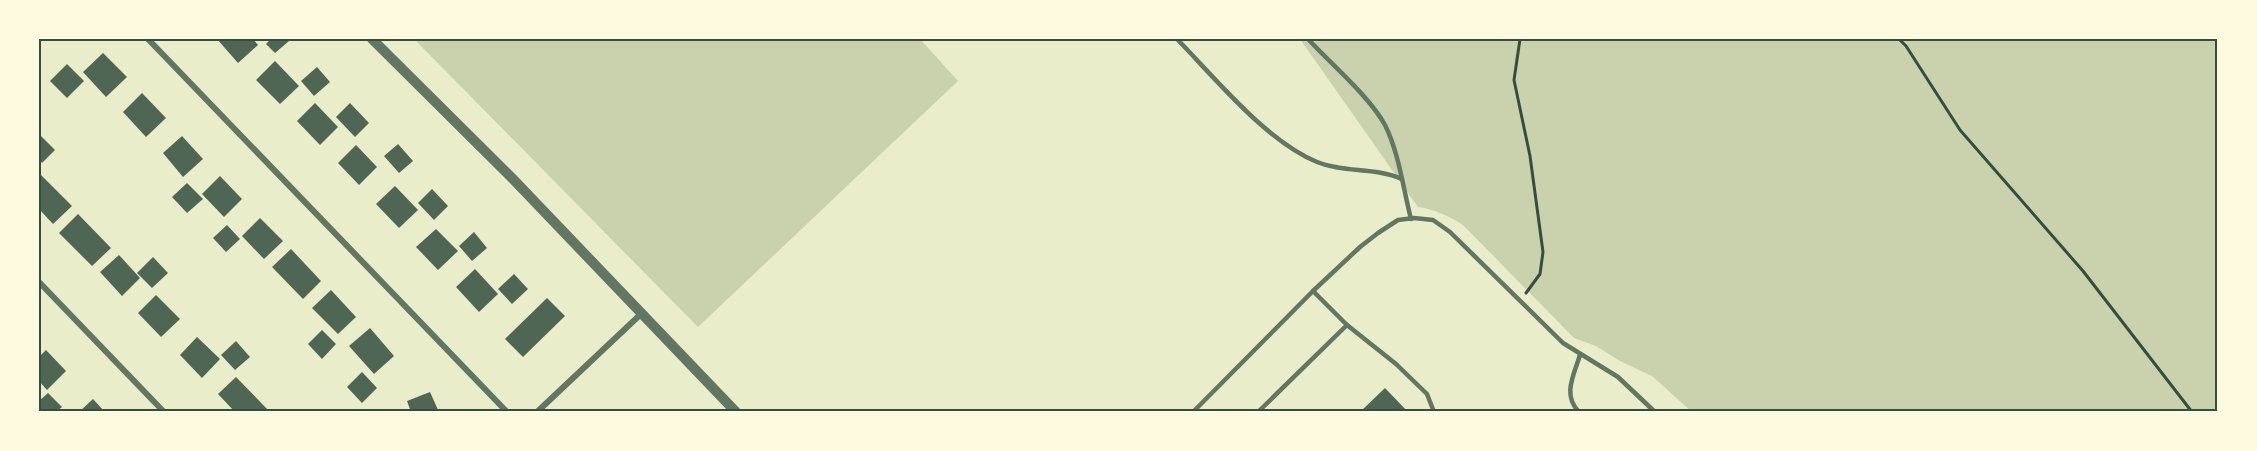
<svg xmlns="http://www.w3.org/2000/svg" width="2257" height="451" font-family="'IBM Plex Sans',sans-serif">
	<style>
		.green { fill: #cad2ad }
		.building { fill: #4f6655 }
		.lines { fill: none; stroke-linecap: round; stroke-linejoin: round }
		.path { stroke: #344e41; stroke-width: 3 }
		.service { stroke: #617663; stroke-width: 4.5 }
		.minor { stroke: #617663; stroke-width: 6 }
		.tertiary { stroke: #617663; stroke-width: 10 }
		.neatline { fill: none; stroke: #344e41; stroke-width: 2 }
	</style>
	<rect width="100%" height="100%" fill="#e9edc9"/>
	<g class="green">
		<path d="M414,39h506l38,42 -260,246z"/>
		<path d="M1300,39h918v373h-526l-40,-36 -32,-15 -24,-15 -22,-8 -111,-113c-14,-9 -29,-16 -45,-18z"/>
	</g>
	<g class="building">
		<path d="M217,39h36l5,6 -20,18z"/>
		<path d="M271,39h16l2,2 -14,12 -9,-9z"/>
		<path d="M103,53l24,24 -21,20 -23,-25z"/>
		<path d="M275,61l24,25 -19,18 -24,-24z"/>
		<path d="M67,64l17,17 -17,17 -17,-17z"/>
		<path d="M317,67l13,15 -16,14 -13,-15z"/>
		<path d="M142,93l24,25 -20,19 -23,-25z"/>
		<path d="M315,103l23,24 -18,18 -23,-24z"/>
		<path d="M350,103l19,20 -14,14 -19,-20z"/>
		<path d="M41,136l14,14 -13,13 -3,-4v-20z"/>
		<path d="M182,136l21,23 -20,18 -20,-24z"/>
		<path d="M398,144l15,17 -14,12 -15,-17z"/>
		<path d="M356,145l21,22 -18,18 -21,-22z"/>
		<path d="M41,175l31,31 -19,18 -14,-15v-32z"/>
		<path d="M220,176l22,23 -18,18 -22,-23z"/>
		<path d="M187,183l16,16 -16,14 -15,-16z"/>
		<path d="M395,186l23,24 -19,18 -23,-24z"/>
		<path d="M432,189l16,17 -14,14 -16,-17z"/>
		<path d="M78,214l33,34 -19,18 -33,-33z"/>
		<path d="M260,218l23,23 -19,18 -22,-23z"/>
		<path d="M227,225l13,14 -14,13 -13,-14z"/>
		<path d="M436,229l22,22 -20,19 -22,-23z"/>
		<path d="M474,232l13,16 -15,13 -13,-15z"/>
		<path d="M291,249l30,32 -18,18 -31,-32z"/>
		<path d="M119,255l21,23 -18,18 -22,-24z"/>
		<path d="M153,257l15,16 -16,15 -15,-15z"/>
		<path d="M475,269l23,25 -19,18 -23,-25z"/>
		<path d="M514,274l14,15 -16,15 -14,-15z"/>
		<path d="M331,290l25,27 -18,17 -26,-26z"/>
		<path d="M156,295l24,24 -19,18 -23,-24z"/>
		<path d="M547,298l18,18 -42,41 -18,-18z"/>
		<path d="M370,328l24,28 -20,18 -25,-28z"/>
		<path d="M322,330l14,14 -14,15 -14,-15z"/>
		<path d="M197,337l23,22 -18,19 -22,-23z"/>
		<path d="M236,341l14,16 -15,13 -14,-15z"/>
		<path d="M46,350l20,21 -19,19 -8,-9v-24z"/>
		<path d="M362,372l15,16 -15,15 -15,-16z"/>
		<path d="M236,377l33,34 -1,1h-33l-17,-18z"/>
		<path d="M1385,388l23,24h-48z"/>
		<path d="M430,392l9,20h-28l-4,-11z"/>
		<path d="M48,393l14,14 -6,5h-17v-11z"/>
		<path d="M93,399l12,13h-26z"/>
	</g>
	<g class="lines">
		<g class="path">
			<path d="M1520,39l-6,41 16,76 13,96 -3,22 -14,19"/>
			<path d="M1899,39l7,7 54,84 123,141 109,141"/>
		</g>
		<g class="service">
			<path d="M1177,39c39,40 89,102 140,123 27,11 58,5 85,17"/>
			<path d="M1308,39c23,25 61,57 77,86 14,28 18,63 26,94"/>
			<path d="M1313,291l34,34 49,39 31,30 7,18"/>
			<path d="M1193,412l120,-121 47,-44 18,-14 20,-13 16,-2 19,2 17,12 113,111 55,34 37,35"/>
			<path d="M1258,412l89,-87"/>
			<path d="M1579,412c-17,-17 -5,-37 1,-57"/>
		</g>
		<g class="minor">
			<path d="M148,39l359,373"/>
			<path d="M39,282l125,130"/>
			<path d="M537,412l105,-99"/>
		</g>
		<path class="tertiary" d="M372,39l139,138 225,235"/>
	</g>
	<rect width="2257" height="451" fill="none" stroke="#fefae0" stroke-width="81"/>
	<rect x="40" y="40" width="2176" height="370" class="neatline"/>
</svg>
